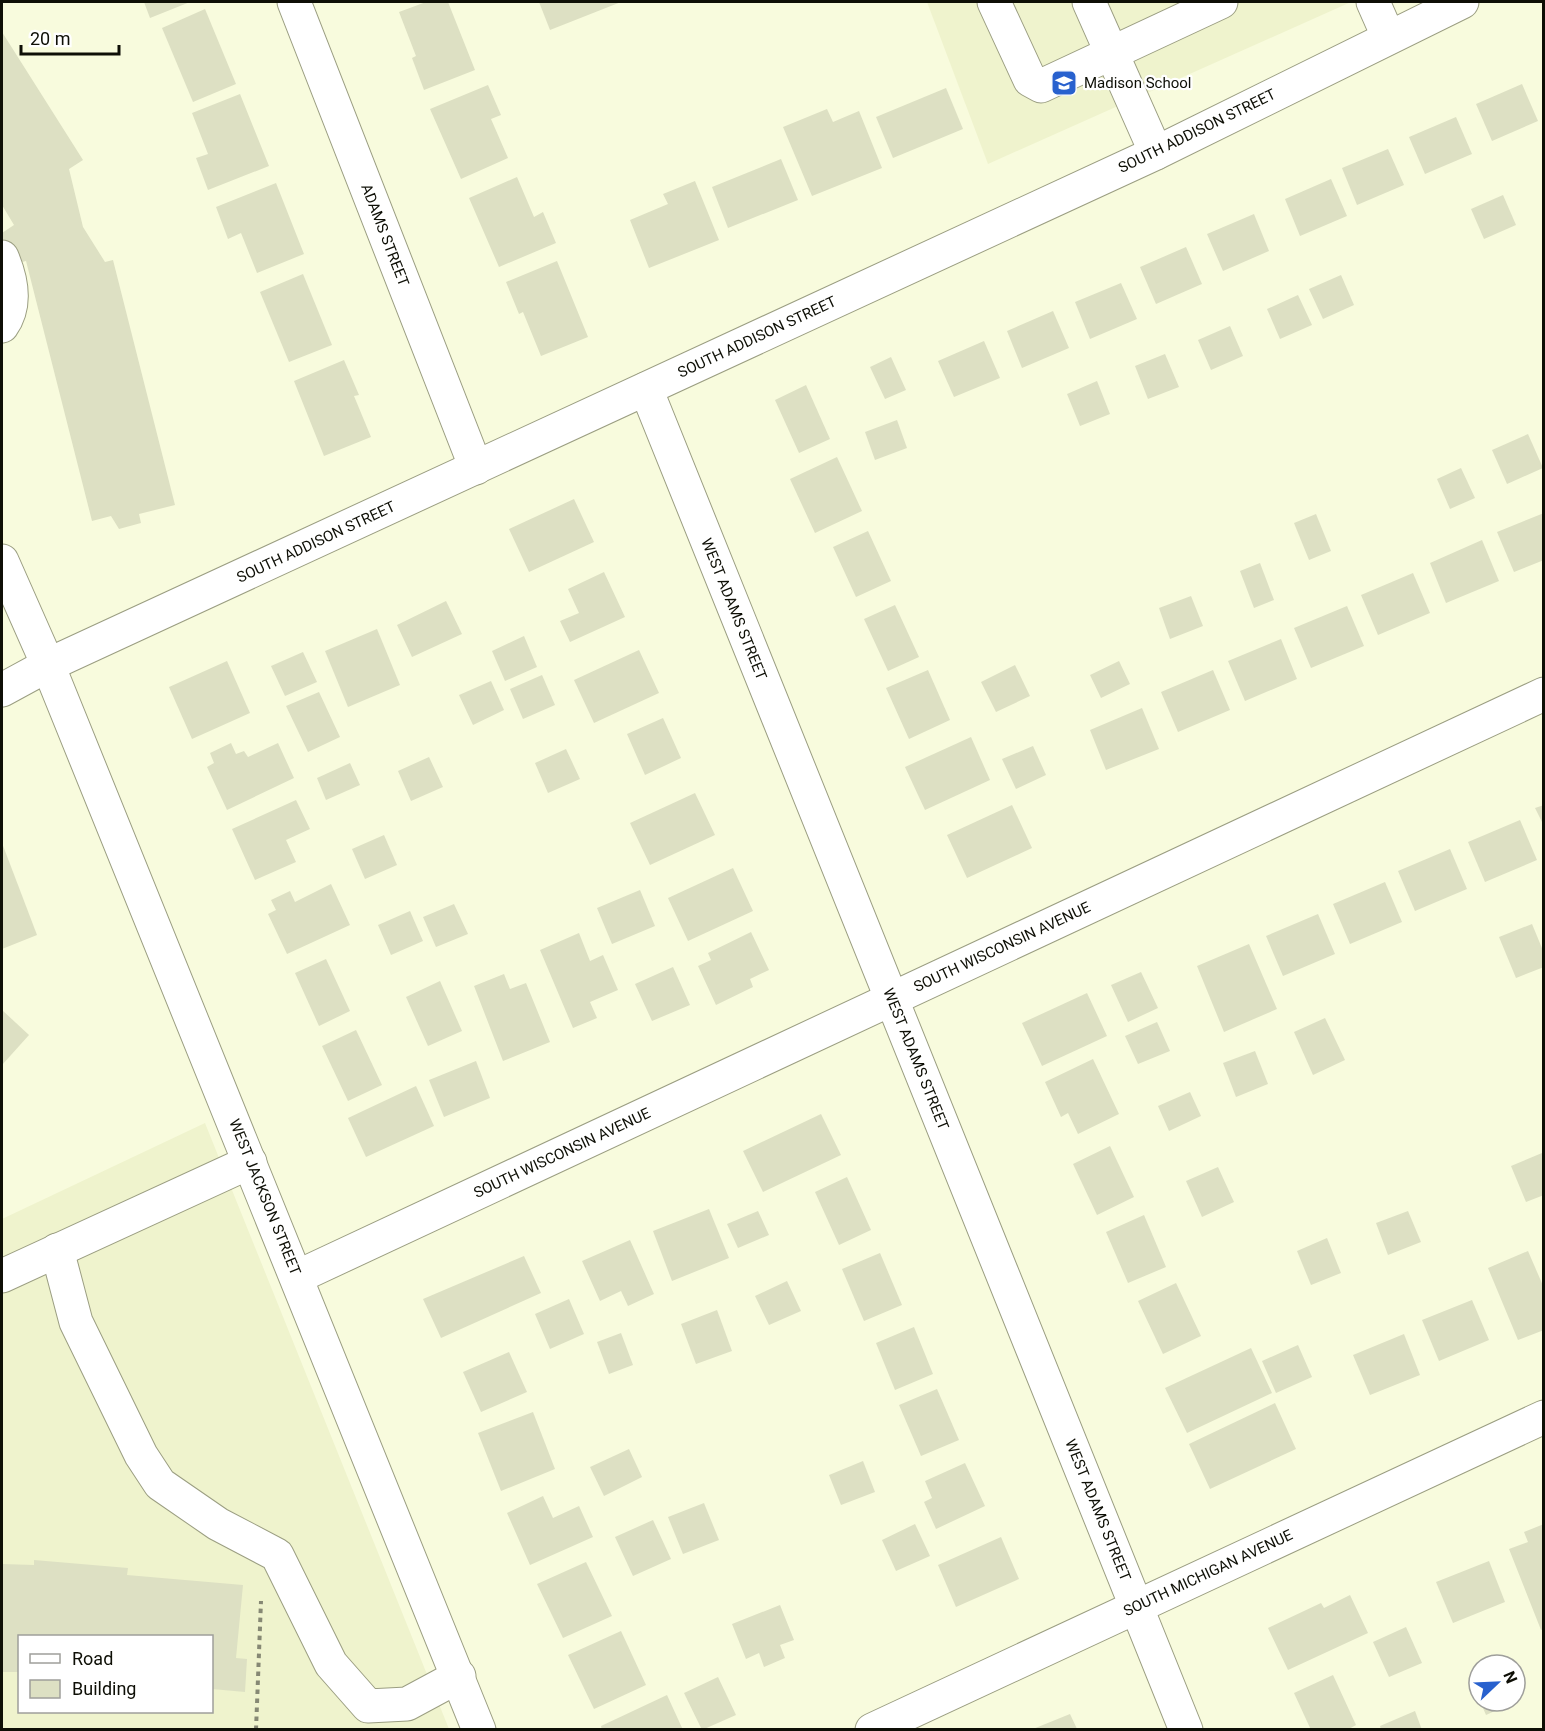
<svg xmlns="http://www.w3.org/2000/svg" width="1545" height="1731" font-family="Roboto,sans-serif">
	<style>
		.built { fill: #eff3cd; fill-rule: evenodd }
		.building { fill: #dde0c3 }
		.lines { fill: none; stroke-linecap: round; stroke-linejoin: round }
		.minor-casing { stroke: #9b9e82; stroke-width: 35 }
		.path { stroke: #868874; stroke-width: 4; stroke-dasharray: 4.5 4.5; stroke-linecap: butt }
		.minor { stroke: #fff; stroke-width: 33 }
		.labels { text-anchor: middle; stroke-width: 4.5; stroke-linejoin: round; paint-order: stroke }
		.poi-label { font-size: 15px; fill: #0e0f06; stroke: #fff; text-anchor: start }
		.street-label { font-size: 15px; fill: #0e0f06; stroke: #fff }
	</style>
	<rect width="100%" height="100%" fill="#f8fbdd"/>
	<g class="built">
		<path d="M927,2h424l-363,162z"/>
		<path d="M205,1123l244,606h-447v-510zM20,1636h192v76h-192z"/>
	</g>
	<g class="building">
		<path d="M144,2h46l-40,16z"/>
		<path d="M426,2h22l27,68 -51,20 -12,-32 4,-2 -17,-44z"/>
		<path d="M539,2h82l-71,28z"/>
		<path d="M205,9l31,75 -43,18 -31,-74z"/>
		<path d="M2,32l81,128 -14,9 14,58 22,35 8,-2 62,245 -36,9 2,9 -22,6 -8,-13 -19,5 -66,-260 -24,6v-34l12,-8 -12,-20z"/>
		<path d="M1522,84l16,37 -46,20 -16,-37z"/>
		<path d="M488,85l13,30 -10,4 17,39 -47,21 -31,-70z"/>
		<path d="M946,88l17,41 -70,29 -17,-41z"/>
		<path d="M240,94l29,72 -61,24 -12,-32 12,-4 -16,-41z"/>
		<path d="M827,109l6,13 26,-11 23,57 -70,28 -29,-69z"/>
		<path d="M1456,117l16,37 -47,20 -16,-37z"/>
		<path d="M1388,149l16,36 -47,20 -15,-37z"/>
		<path d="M781,159l17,41 -70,28 -16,-41z"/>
		<path d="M517,177l17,40 9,-5 13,31 -57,24 -30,-69z"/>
		<path d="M1331,179l16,37 -47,20 -15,-37z"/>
		<path d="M695,181l24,59 -70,28 -19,-48 38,-16 -5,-10z"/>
		<path d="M276,183l28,71 -47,19 -16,-40 -13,6 -12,-32z"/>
		<path d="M1503,195l13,30 -32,14 -13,-30z"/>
		<path d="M1254,214l15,37 -46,20 -16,-37z"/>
		<path d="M1186,247l16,37 -46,20 -16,-37z"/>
		<path d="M557,261l31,76 -47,19 -18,-44 -4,2 -13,-32z"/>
		<path d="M303,274l29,71 -43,17 -29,-70z"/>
		<path d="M1341,275l13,30 -31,14 -14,-30z"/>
		<path d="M1121,283l16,36 -47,20 -15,-37z"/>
		<path d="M1298,295l14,30 -32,14 -13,-30z"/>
		<path d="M1053,311l16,37 -47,20 -15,-37z"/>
		<path d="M1230,326l13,30 -32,14 -13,-30z"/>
		<path d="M984,341l16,37 -46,19 -16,-36z"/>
		<path d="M1165,354l14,33 -31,12 -13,-33z"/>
		<path d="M891,357l15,33 -21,9 -15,-32z"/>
		<path d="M344,360l15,35 -5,1 17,41 -47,19 -30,-75z"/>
		<path d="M1097,381l13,33 -30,12 -13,-32z"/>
		<path d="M806,385l24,54 -31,14 -24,-53z"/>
		<path d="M897,420l10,28 -32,12 -10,-28z"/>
		<path d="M1528,434l15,34 -36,16 -15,-34z"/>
		<path d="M837,457l25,54 -47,22 -25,-54z"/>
		<path d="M1461,468l14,30 -25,11 -13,-30z"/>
		<path d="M574,499l20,43 -65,30 -20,-43z"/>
		<path d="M1544,513v47l-30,12 -17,-40z"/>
		<path d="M1316,514l15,37 -22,9 -15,-37z"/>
		<path d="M868,531l23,50 -35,16 -23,-50z"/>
		<path d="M1482,540l17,41 -53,22 -16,-40z"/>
		<path d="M1260,563l14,37 -20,8 -14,-37z"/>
		<path d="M604,572l21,45 -55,25 -10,-21 19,-8 -11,-24z"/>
		<path d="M1413,573l17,40 -52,22 -17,-40z"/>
		<path d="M1191,596l12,30 -33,13 -11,-31z"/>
		<path d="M446,601l16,33 -50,23 -15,-32z"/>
		<path d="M895,605l24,52 -31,14 -24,-52z"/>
		<path d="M1347,606l17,40 -53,22 -17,-40z"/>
		<path d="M377,629l23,56 -52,22 -23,-56z"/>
		<path d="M524,636l13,31 -32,14 -13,-30z"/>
		<path d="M1281,639l16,40 -52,22 -17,-40z"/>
		<path d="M639,650l20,43 -65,30 -20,-43z"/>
		<path d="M303,652l14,30 -32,14 -14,-30z"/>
		<path d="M227,661l23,52 -58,26 -23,-52z"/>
		<path d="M1119,661l11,23 -29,14 -11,-23z"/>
		<path d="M1015,665l15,31 -34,16 -15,-30z"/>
		<path d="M928,670l22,50 -41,19 -23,-51z"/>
		<path d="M1213,670l17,40 -52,22 -17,-40z"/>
		<path d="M542,675l13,30 -32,14 -13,-30z"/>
		<path d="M491,681l13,29 -31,15 -14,-30z"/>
		<path d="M319,692l21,45 -32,15 -22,-46z"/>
		<path d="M1142,708l17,41 -53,21 -16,-40z"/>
		<path d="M663,718l18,40 -36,17 -18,-41z"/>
		<path d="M971,737l19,43 -65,30 -20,-43z"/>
		<path d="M231,743l5,11 8,-3 4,6 30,-14 16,35 -67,32 -20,-43 7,-4 -4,-10z"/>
		<path d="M1033,746l13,29 -30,14 -14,-30z"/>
		<path d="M566,749l14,30 -32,14 -13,-30z"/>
		<path d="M429,757l14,30 -32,14 -13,-30z"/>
		<path d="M350,763l10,22 -34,15 -9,-22z"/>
		<path d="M695,793l20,42 -65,30 -20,-42z"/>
		<path d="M296,800l14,29 -24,11 10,22 -41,18 -23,-51z"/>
		<path d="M1012,805l20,43 -65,30 -20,-43z"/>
		<path d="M1544,805v21l-9,-18z"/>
		<path d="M1520,820l17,40 -52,22 -17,-40z"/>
		<path d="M384,835l13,30 -32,14 -13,-30z"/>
		<path d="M2,843l35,92 -35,14z"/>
		<path d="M1450,849l17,40 -52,22 -17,-40z"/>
		<path d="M733,868l20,43 -65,30 -20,-43z"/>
		<path d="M1385,882l17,40 -52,22 -17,-40z"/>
		<path d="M331,884l19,41 -63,29 -19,-40 8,-4 -5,-10 19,-9 5,11z"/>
		<path d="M640,890l15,36 -43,18 -15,-36z"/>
		<path d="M454,904l14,30 -32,13 -13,-30z"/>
		<path d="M410,911l13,30 -32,14 -13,-30z"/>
		<path d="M1318,914l17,40 -52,22 -17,-40z"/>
		<path d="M1532,924l12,29v14l-28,11 -17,-41z"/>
		<path d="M751,932l18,38 -19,9 3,8 -37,18 -18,-39 13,-6 -3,-7z"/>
		<path d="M579,933l11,28 13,-6 15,35 -28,12 7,16 -24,10 -33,-78z"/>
		<path d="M1249,944l28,65 -53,23 -27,-66z"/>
		<path d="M326,959l24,52 -31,15 -24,-53z"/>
		<path d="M673,967l17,38 -38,16 -17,-37z"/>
		<path d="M1141,972l17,36 -30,14 -17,-37z"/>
		<path d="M504,974l6,15 16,-6 24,59 -47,19 -29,-75z"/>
		<path d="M440,981l22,50 -34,15 -22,-49z"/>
		<path d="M1087,993l20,43 -65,30 -20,-43z"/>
		<path d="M2,1010l27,25 -27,30z"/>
		<path d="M1325,1018l20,42 -32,15 -19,-43z"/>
		<path d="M1157,1022l13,29 -32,13 -13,-28z"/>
		<path d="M356,1030l26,55 -34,16 -26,-55z"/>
		<path d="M1255,1051l13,33 -32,13 -13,-34z"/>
		<path d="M1093,1059l26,55 -41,20 -10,-21 -7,4 -16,-35z"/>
		<path d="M476,1061l14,37 -46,19 -15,-37z"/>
		<path d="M416,1086l18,40 -68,31 -18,-39z"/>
		<path d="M1190,1092l11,24 -32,15 -11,-25z"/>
		<path d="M821,1114l20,41 -78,37 -20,-41z"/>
		<path d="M1110,1146l24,51 -37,18 -24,-51z"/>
		<path d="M1542,1153l2,42 -18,7 -15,-36z"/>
		<path d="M1218,1167l16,35 -32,15 -16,-36z"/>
		<path d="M847,1177l24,53 -32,15 -24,-53z"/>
		<path d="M709,1209l20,49 -57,23 -19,-50z"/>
		<path d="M758,1211l11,24 -31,13 -11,-24z"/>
		<path d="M1408,1211l13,31 -33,13 -12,-32z"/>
		<path d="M1144,1215l22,52 -38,16 -22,-51z"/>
		<path d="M1327,1238l14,35 -30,12 -14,-34z"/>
		<path d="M630,1240l24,54 -26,12 -7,-15 -21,10 -18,-40z"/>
		<path d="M1528,1251l16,37v42l-26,10 -30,-72z"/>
		<path d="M880,1253l22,52 -38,16 -22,-52z"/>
		<path d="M524,1256l17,37 -100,45 -18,-39z"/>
		<path d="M787,1281l14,30 -32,14 -14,-29z"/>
		<path d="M1176,1283l25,53 -38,18 -25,-53z"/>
		<path d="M569,1299l15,35 -34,15 -15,-35z"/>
		<path d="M1472,1300l17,40 -50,21 -17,-41z"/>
		<path d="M717,1310l15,41 -36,13 -15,-40z"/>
		<path d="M914,1327l19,47 -38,16 -19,-47z"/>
		<path d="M621,1333l12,32 -24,9 -12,-32z"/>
		<path d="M1404,1334l16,41 -50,20 -17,-40z"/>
		<path d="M1298,1345l14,32 -36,16 -14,-32z"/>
		<path d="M1251,1348l21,45 -85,40 -22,-45z"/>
		<path d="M509,1352l18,40 -46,20 -18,-40z"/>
		<path d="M937,1389l22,51 -38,16 -22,-51z"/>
		<path d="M1275,1403l21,46 -86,40 -21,-45z"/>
		<path d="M533,1412l22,57 -54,22 -23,-58z"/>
		<path d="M629,1449l13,28 -38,19 -14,-29z"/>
		<path d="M863,1461l12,31 -34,13 -12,-30z"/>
		<path d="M965,1463l20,43 -49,23 -12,-27 8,-4 -7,-17z"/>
		<path d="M543,1496l10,22 26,-12 14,31 -63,28 -23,-52z"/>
		<path d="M704,1503l15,37 -36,14 -15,-37z"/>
		<path d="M653,1520l18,39 -38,17 -18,-39z"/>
		<path d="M915,1524l15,32 -34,15 -14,-31z"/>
		<path d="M1544,1524v105l-3,1 -32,-81 19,-7 -4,-10z"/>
		<path d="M1001,1537l18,42 -63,28 -18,-42z"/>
		<path d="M34,1560l94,8 -1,7 116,10 -7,73 11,1 -2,33 -33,-3v-53h-192v36h-18v-108l32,1z"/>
		<path d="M1489,1561l16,41 -52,21 -17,-41z"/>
		<path d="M586,1562l26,54 -49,22 -26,-54z"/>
		<path d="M1350,1595l18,38 -80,37 -20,-42 53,-25 3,5z"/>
		<path d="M780,1605l14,35 -14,5 5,13 -21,9 -5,-14 -13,6 -14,-35z"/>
		<path d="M1406,1627l16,36 -33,14 -16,-35z"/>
		<path d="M621,1631l25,54 -52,24 -26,-54z"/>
		<path d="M1333,1675l23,50 -9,5h-36l-17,-37z"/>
		<path d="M718,1677l18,38 -34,15 -18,-37z"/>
		<path d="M1479,1680v19l-7,-16z"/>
		<path d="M1515,1685l6,14 -35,16 -6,-14h35z"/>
		<path d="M667,1695l16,35h-81l-1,-4z"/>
		<path d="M1415,1711l7,19h-41l-1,-4z"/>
		<path d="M1070,1714l7,15h-44z"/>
	</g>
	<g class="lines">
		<g class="minor-casing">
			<g id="minor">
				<path d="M294,2l182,466"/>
				<path d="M994,2l36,78 11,6 180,-84"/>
				<path d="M1089,2l67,151"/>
				<path d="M1373,2l15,34"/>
				<path d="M2,257c9,21 15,48 0,69"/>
				<path d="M646,389l540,1341"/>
				<path d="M2,561l46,104 431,1065"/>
				<path d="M2,690l46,-25 1108,-512 306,-151"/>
				<path d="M57,1250l19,72 65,133 19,29 58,40 59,31 54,109 37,42 39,-2 52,-28"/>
				<path d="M2,1276l248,-114"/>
				<path d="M297,1277l1247,-583"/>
				<path d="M872,1730l672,-313"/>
			</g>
		</g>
		<path class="path" d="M256,1730l5,-129"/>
		<use href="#minor" class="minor"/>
	</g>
	<defs>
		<g id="school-square" transform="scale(1.35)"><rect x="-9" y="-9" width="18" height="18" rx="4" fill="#2861ce" stroke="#fff"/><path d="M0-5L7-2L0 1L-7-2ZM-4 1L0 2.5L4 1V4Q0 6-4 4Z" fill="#fff"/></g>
	</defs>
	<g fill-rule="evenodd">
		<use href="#school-square" x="1064" y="83"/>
	</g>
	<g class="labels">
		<g class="poi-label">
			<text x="1084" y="88">Madison School</text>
		</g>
		<g class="street-label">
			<text transform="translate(1197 131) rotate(-26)" y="5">SOUTH ADDISON STREET</text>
			<text transform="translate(385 235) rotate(69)" y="5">ADAMS STREET</text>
			<text transform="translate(757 337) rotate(-25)" y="5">SOUTH ADDISON STREET</text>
			<text transform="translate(316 542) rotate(-25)" y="5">SOUTH ADDISON STREET</text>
			<text transform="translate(734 609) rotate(68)" y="5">WEST ADAMS STREET</text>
			<text transform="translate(1002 947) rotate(-25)" y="5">SOUTH WISCONSIN AVENUE</text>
			<text transform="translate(916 1059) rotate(68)" y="5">WEST ADAMS STREET</text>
			<text transform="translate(562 1153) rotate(-25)" y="5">SOUTH WISCONSIN AVENUE</text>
			<text transform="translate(265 1197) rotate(68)" y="5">WEST JACKSON STREET</text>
			<text transform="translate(1098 1510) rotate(68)" y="5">WEST ADAMS STREET</text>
			<text transform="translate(1208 1573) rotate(-25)" y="5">SOUTH MICHIGAN AVENUE</text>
		</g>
	</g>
	<rect width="1545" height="1731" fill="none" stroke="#0e0f06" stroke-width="6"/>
	<rect x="18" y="1635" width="195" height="78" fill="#ffffff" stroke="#9f9f9b" stroke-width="1.5"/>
	<rect x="30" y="1654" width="30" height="9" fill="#ffffff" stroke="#9f9f9b" stroke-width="1.5"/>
	<text x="72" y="1665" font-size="18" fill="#0e0f06">Road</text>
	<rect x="30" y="1680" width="30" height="18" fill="#dde0c3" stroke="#9f9f9b" stroke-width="1.5"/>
	<text x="72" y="1695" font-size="18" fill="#0e0f06">Building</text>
	<g transform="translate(1497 1683) rotate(67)"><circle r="28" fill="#ffffff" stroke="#9f9f9b" stroke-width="1.5"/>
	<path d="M0-4.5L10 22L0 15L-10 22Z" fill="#2861ce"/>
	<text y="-9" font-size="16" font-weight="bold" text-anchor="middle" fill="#0e0f06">N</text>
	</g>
	<path d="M21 45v9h98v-9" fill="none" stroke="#0e0f06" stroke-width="3"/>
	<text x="30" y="45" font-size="18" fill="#0e0f06" stroke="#ffffff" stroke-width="4.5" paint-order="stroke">20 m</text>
</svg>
